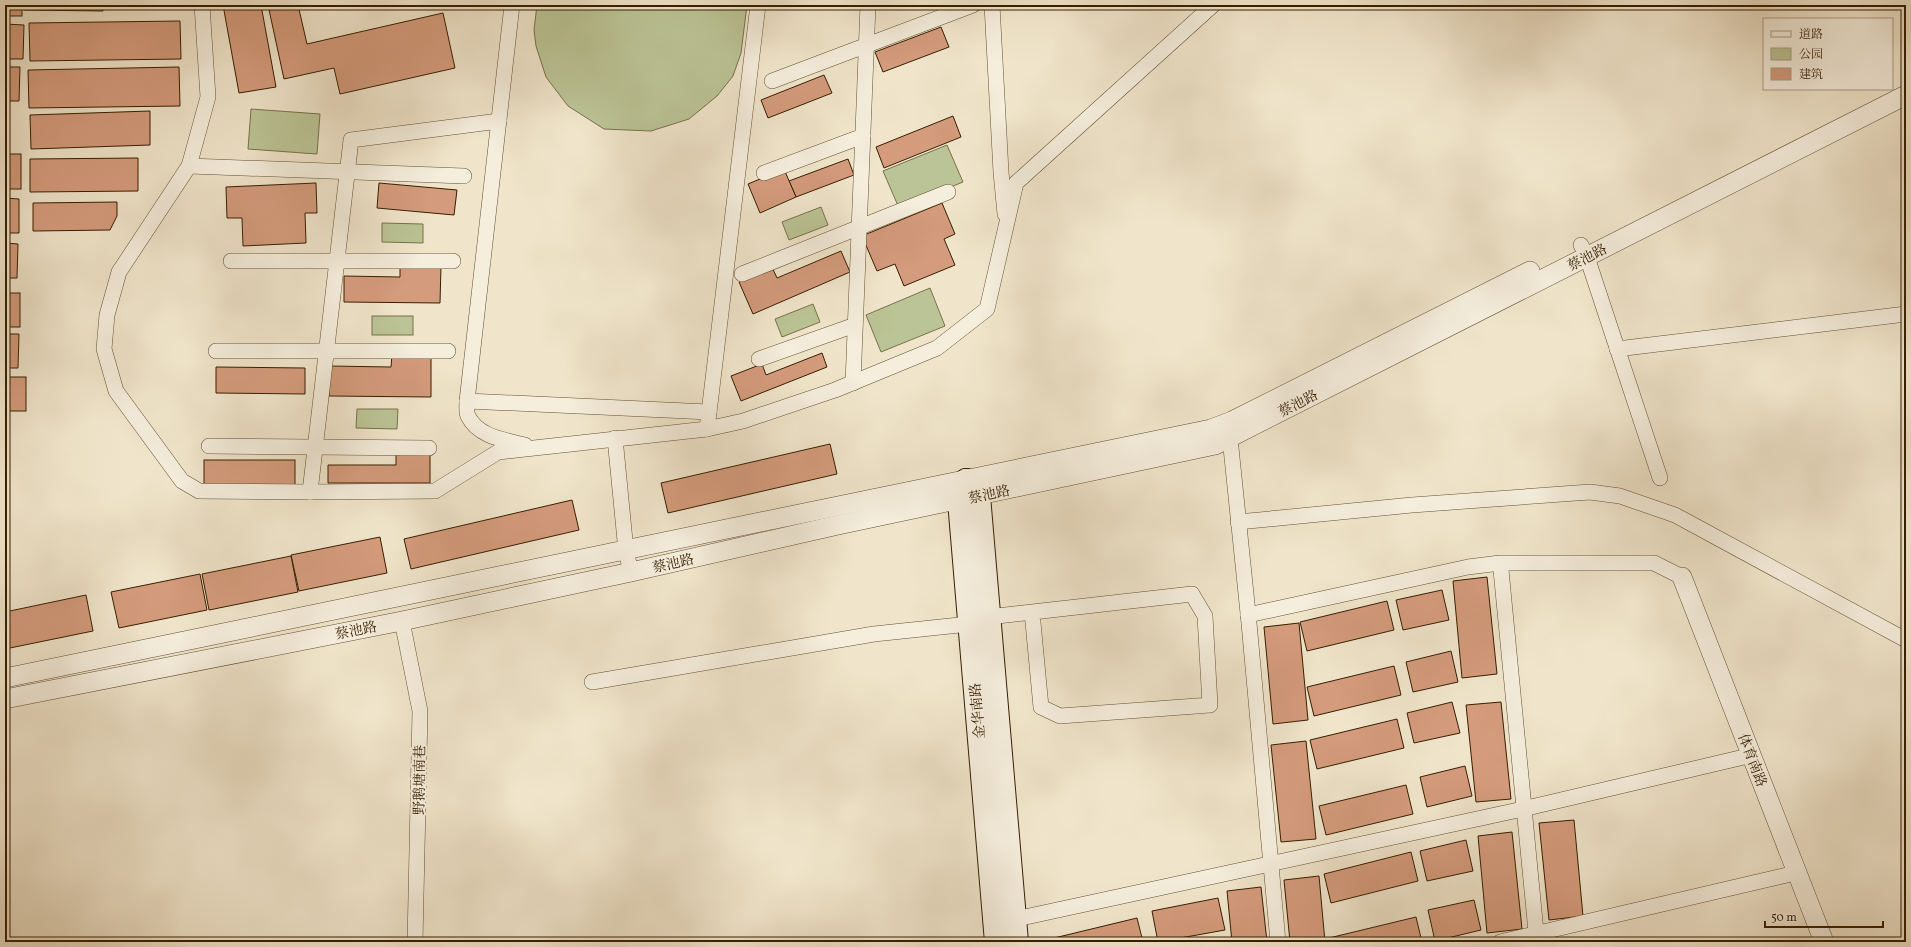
<svg xmlns="http://www.w3.org/2000/svg" width="1911" height="947" font-family="Vollkorn,'Noto Serif SC',serif">
	<style>
		.green { fill: #bbc496; stroke: #78714b }
		.building { fill: #d49b7c; stroke: #361e00 }
		.lines { fill: none; stroke-linecap: round; stroke-linejoin: round }
		.minor-casing { stroke: #645033; stroke-width: 16 }
		.tertiary-casing { stroke: #645033; stroke-width: 20 }
		.secondary-casing { stroke: #361e00; stroke-width: 24 }
		.minor { stroke: #f5eedd; stroke-width: 15 }
		.tertiary { stroke: #f5eedd; stroke-width: 19 }
		.secondary { stroke: #f5eedd; stroke-width: 22 }
		.labels { text-anchor: middle; stroke-width: 4; stroke-linejoin: round; paint-order: stroke }
		.street-label { font-size: 14px; fill: #361e00; stroke: #f5eedd }
	</style>
	<rect width="100%" height="100%" fill="#f0e5cb"/>
	<filter id="stains"><feTurbulence type="fractalNoise" baseFrequency=".005" numOctaves="4"/><feColorMatrix values="0 0 0 0 .2 0 0 0 0 .09 0 0 0 0 .02 0 0 0 .5 -.17"/></filter>
	<radialGradient id="worn" r=".72"><stop offset=".6" stop-color="#630" stop-opacity="0"/><stop offset="1" stop-color="#630" stop-opacity=".3"/></radialGradient>
	<g class="green">
		<path d="M537,5h210l-6,48 -8,23 -16,20 -28,23 -38,12 -47,-2 -36,-23 -22,-29 -10,-31 -2,-16z"/>
		<path d="M251,109l69,5 -3,40 -69,-5z"/>
		<path d="M947,145l16,37 -64,26 -16,-37z"/>
		<path d="M821,207l7,18 -39,15 -7,-18z"/>
		<path d="M382,223l41,1v19l-41,-1z"/>
		<path d="M930,288l15,38 -64,26 -15,-37z"/>
		<path d="M813,304l7,18 -38,15 -7,-18z"/>
		<rect x="372" y="316" width="41" height="19"/>
		<path d="M357,409h41l-1,20 -41,-1z"/>
	</g>
	<g class="building">
		<rect x="5" y="5" width="17" height="11"/>
		<path d="M24,5h79v6l-79,-1z"/>
		<path d="M223,5h38l15,82 -37,6z"/>
		<path d="M268,5h30l9,39 136,-31 12,55 -115,26 -6,-26 -50,11z"/>
		<path d="M180,21l1,38 -151,2 -1,-38z"/>
		<path d="M5,24l19,1 -1,34h-18z"/>
		<path d="M941,27l8,20 -66,25 -8,-20z"/>
		<path d="M5,67h15l-1,34h-14z"/>
		<path d="M179,67l1,39 -151,2 -1,-38z"/>
		<path d="M824,75l8,18 -64,25 -7,-18z"/>
		<path d="M150,111v34l-119,4 -1,-34z"/>
		<path d="M953,116l8,21 -77,31 -8,-21z"/>
		<rect x="5" y="154" width="16" height="35"/>
		<path d="M138,158v33l-108,1v-33z"/>
		<path d="M848,159l6,16 -58,22 -7,-16z"/>
		<path d="M784,169l12,28 -36,16 -12,-29z"/>
		<path d="M316,183l1,30h-12l1,30 -63,3 -1,-28h-15l-1,-31z"/>
		<path d="M379,183l78,7 -3,25 -77,-7z"/>
		<path d="M5,198l14,1v34h-14z"/>
		<path d="M117,202v14l-7,14 -77,1v-28z"/>
		<path d="M942,203l13,31 -11,5 11,26 -51,21 -9,-22 -18,7 -15,-35z"/>
		<path d="M5,243l13,1 -1,34h-12z"/>
		<path d="M841,251l9,21 -97,42 -14,-32 33,-15 5,11z"/>
		<path d="M400,266h41l-1,37 -96,-1v-26l56,1z"/>
		<rect x="5" y="293" width="15" height="34"/>
		<path d="M5,334h14l-1,34h-13z"/>
		<path d="M822,353l5,14 -86,34 -10,-25 31,-12 4,11z"/>
		<path d="M392,354l39,1v42l-102,-1v-30l62,1z"/>
		<path d="M216,367l89,1v26l-89,-1z"/>
		<rect x="5" y="377" width="21" height="34"/>
		<path d="M830,444l7,30 -169,39 -7,-30z"/>
		<path d="M396,453h34v30h-102v-18h68z"/>
		<rect x="204" y="460" width="91" height="26"/>
		<path d="M572,500l7,30 -168,39 -7,-30z"/>
		<path d="M380,537l7,36 -88,18 -8,-36z"/>
		<path d="M291,556l7,36 -89,18 -7,-36z"/>
		<path d="M200,574l7,36 -88,18 -8,-36z"/>
		<path d="M1487,577l10,97 -35,4 -9,-97z"/>
		<path d="M1442,590l7,30 -46,10 -7,-30z"/>
		<path d="M86,595l7,36 -88,18v-37z"/>
		<path d="M1387,601l7,29 -87,21 -7,-29z"/>
		<path d="M1299,623l9,97 -35,4 -9,-97z"/>
		<path d="M1451,651l7,31 -45,10 -7,-30z"/>
		<path d="M1394,666l7,29 -87,21 -7,-29z"/>
		<path d="M1452,702l8,31 -46,10 -7,-30z"/>
		<path d="M1501,702l10,97 -35,3 -10,-97z"/>
		<path d="M1397,719l7,29 -87,21 -7,-29z"/>
		<path d="M1306,741l10,98 -35,3 -10,-97z"/>
		<path d="M1465,766l7,30 -45,11 -7,-30z"/>
		<path d="M1406,785l7,29 -87,21 -7,-29z"/>
		<path d="M1574,820l9,96 -34,4 -10,-97z"/>
		<path d="M1512,832l10,97 -35,4 -9,-97z"/>
		<path d="M1466,840l7,31 -46,10 -7,-30z"/>
		<path d="M1411,852l7,29 -87,22 -7,-29z"/>
		<path d="M1319,876l6,66h-35l-6,-62z"/>
		<path d="M1261,887l6,55h-35l-5,-51z"/>
		<path d="M1218,898l7,32 -67,12 -6,-31z"/>
		<path d="M1474,900l7,30 -46,11 -7,-31z"/>
		<path d="M1416,917l6,25h-92l-1,-4z"/>
		<path d="M1137,918l6,24h-92l-1,-3z"/>
	</g>
	<g class="lines">
		<g class="minor-casing">
			<g id="minor">
				<path d="M202,5l6,92 -19,69 -70,106 -12,43 -3,34 12,42 66,90 17,10 111,1 125,-1 63,-39 209,-23 36,-8 92,-31 102,-42 50,-39 29,-126 197,-178"/>
				<path d="M512,5l-45,396c0,5 -1,11 1,15 10,21 37,24 57,29"/>
				<path d="M992,5l9,167 4,42"/>
				<path d="M772,81l201,-76"/>
				<path d="M189,166l275,10"/>
				<path d="M764,173l99,-37"/>
				<path d="M1581,245l6,12 73,221"/>
				<path d="M231,261h222"/>
				<path d="M742,274l206,-82"/>
				<path d="M1617,349l289,-35"/>
				<path d="M216,351h232"/>
				<path d="M759,359l96,-34"/>
				<path d="M853,383l15,-378"/>
				<path d="M467,401l242,11"/>
				<path d="M1231,427l-1,11 19,185 29,319"/>
				<path d="M707,429l51,-424"/>
				<path d="M615,438l11,113 5,21"/>
				<path d="M209,446l220,2"/>
				<path d="M310,492l41,-352 148,-19"/>
				<path d="M1238,522l174,-17 178,-13 30,4 55,19 231,125"/>
				<path d="M1501,570l36,372"/>
				<path d="M1248,615l220,-48 32,-4h154l28,14"/>
				<path d="M988,617l204,-23 13,22 5,89 -150,11 -19,-9 -9,-95"/>
				<path d="M402,621l18,90 -5,231"/>
				<path d="M592,682l282,-48 95,-10"/>
				<path d="M1007,921l516,-112 221,-52"/>
				<path d="M1500,942l287,-67"/>
			</g>
		</g>
		<g class="tertiary-casing">
			<g id="tertiary">
				<path d="M1682,577l142,365"/>
				<path d="M5,678l1206,-249 21,-8 298,-150"/>
				<path d="M5,699l397,-78 229,-49 207,-47 377,-80 691,-350"/>
			</g>
		</g>
		<g class="secondary-casing">
			<g id="secondary">
				<path d="M966,480l13,16 38,446"/>
				<path d="M966,480l-7,21 37,441"/>
			</g>
		</g>
		<use href="#minor" class="minor"/>
		<use href="#tertiary" class="tertiary"/>
		<use href="#secondary" class="secondary"/>
	</g>
	<g class="labels">
		<g class="street-label">
			<text transform="translate(1587 257) rotate(-27)" y="5">蔡池路</text>
			<text transform="translate(1298 403) rotate(-27)" y="5">蔡池路</text>
			<text transform="translate(989 494) rotate(-12)" y="5">蔡池路</text>
			<text transform="translate(673 563) rotate(-13)" y="5">蔡池路</text>
			<text transform="translate(356 630) rotate(-11)" y="5">蔡池路</text>
			<text transform="translate(977 711) rotate(-95)" y="5">金华南路</text>
			<text transform="translate(1753 760) rotate(69)" y="5">体育南路</text>
			<text transform="translate(419 780) rotate(-89)" y="5">野鹅塘南巷</text>
		</g>
	</g>
	<rect width="1911" height="947" fill="none" stroke="#f0e5cb" stroke-width="20"/>
	<rect x="6" y="6" width="1899" height="935" fill="none" stroke="#361e00" stroke-width="2"/>
	<rect x="10" y="10" width="1891" height="927" fill="none" stroke="#361e00"/>
	<rect x="1763" y="18" width="130" height="72" fill="#f5eedd" stroke="#a99b85"/>
	<rect x="1771" y="31" width="20" height="6" fill="#f5eedd" stroke="#a99b85"/>
	<text x="1799" y="38" font-size="12" fill="#361e00">道路</text>
	<rect x="1771" y="48" width="20" height="12" fill="#bbc496" stroke="#a99b85"/>
	<text x="1799" y="58" font-size="12" fill="#361e00">公园</text>
	<rect x="1771" y="68" width="20" height="12" fill="#d49b7c" stroke="#a99b85"/>
	<text x="1799" y="78" font-size="12" fill="#361e00">建筑</text>
	<path d="M1765 921v6h118v-6" fill="none" stroke="#361e00" stroke-width="2"/>
	<text x="1771" y="921" font-size="12" fill="#361e00" stroke="#f5eedd" stroke-width="3" paint-order="stroke">50 m</text>
	<rect width="100%" height="100%" filter="url(#stains)"/>
	<rect width="100%" height="100%" fill="url(#worn)"/>
</svg>
